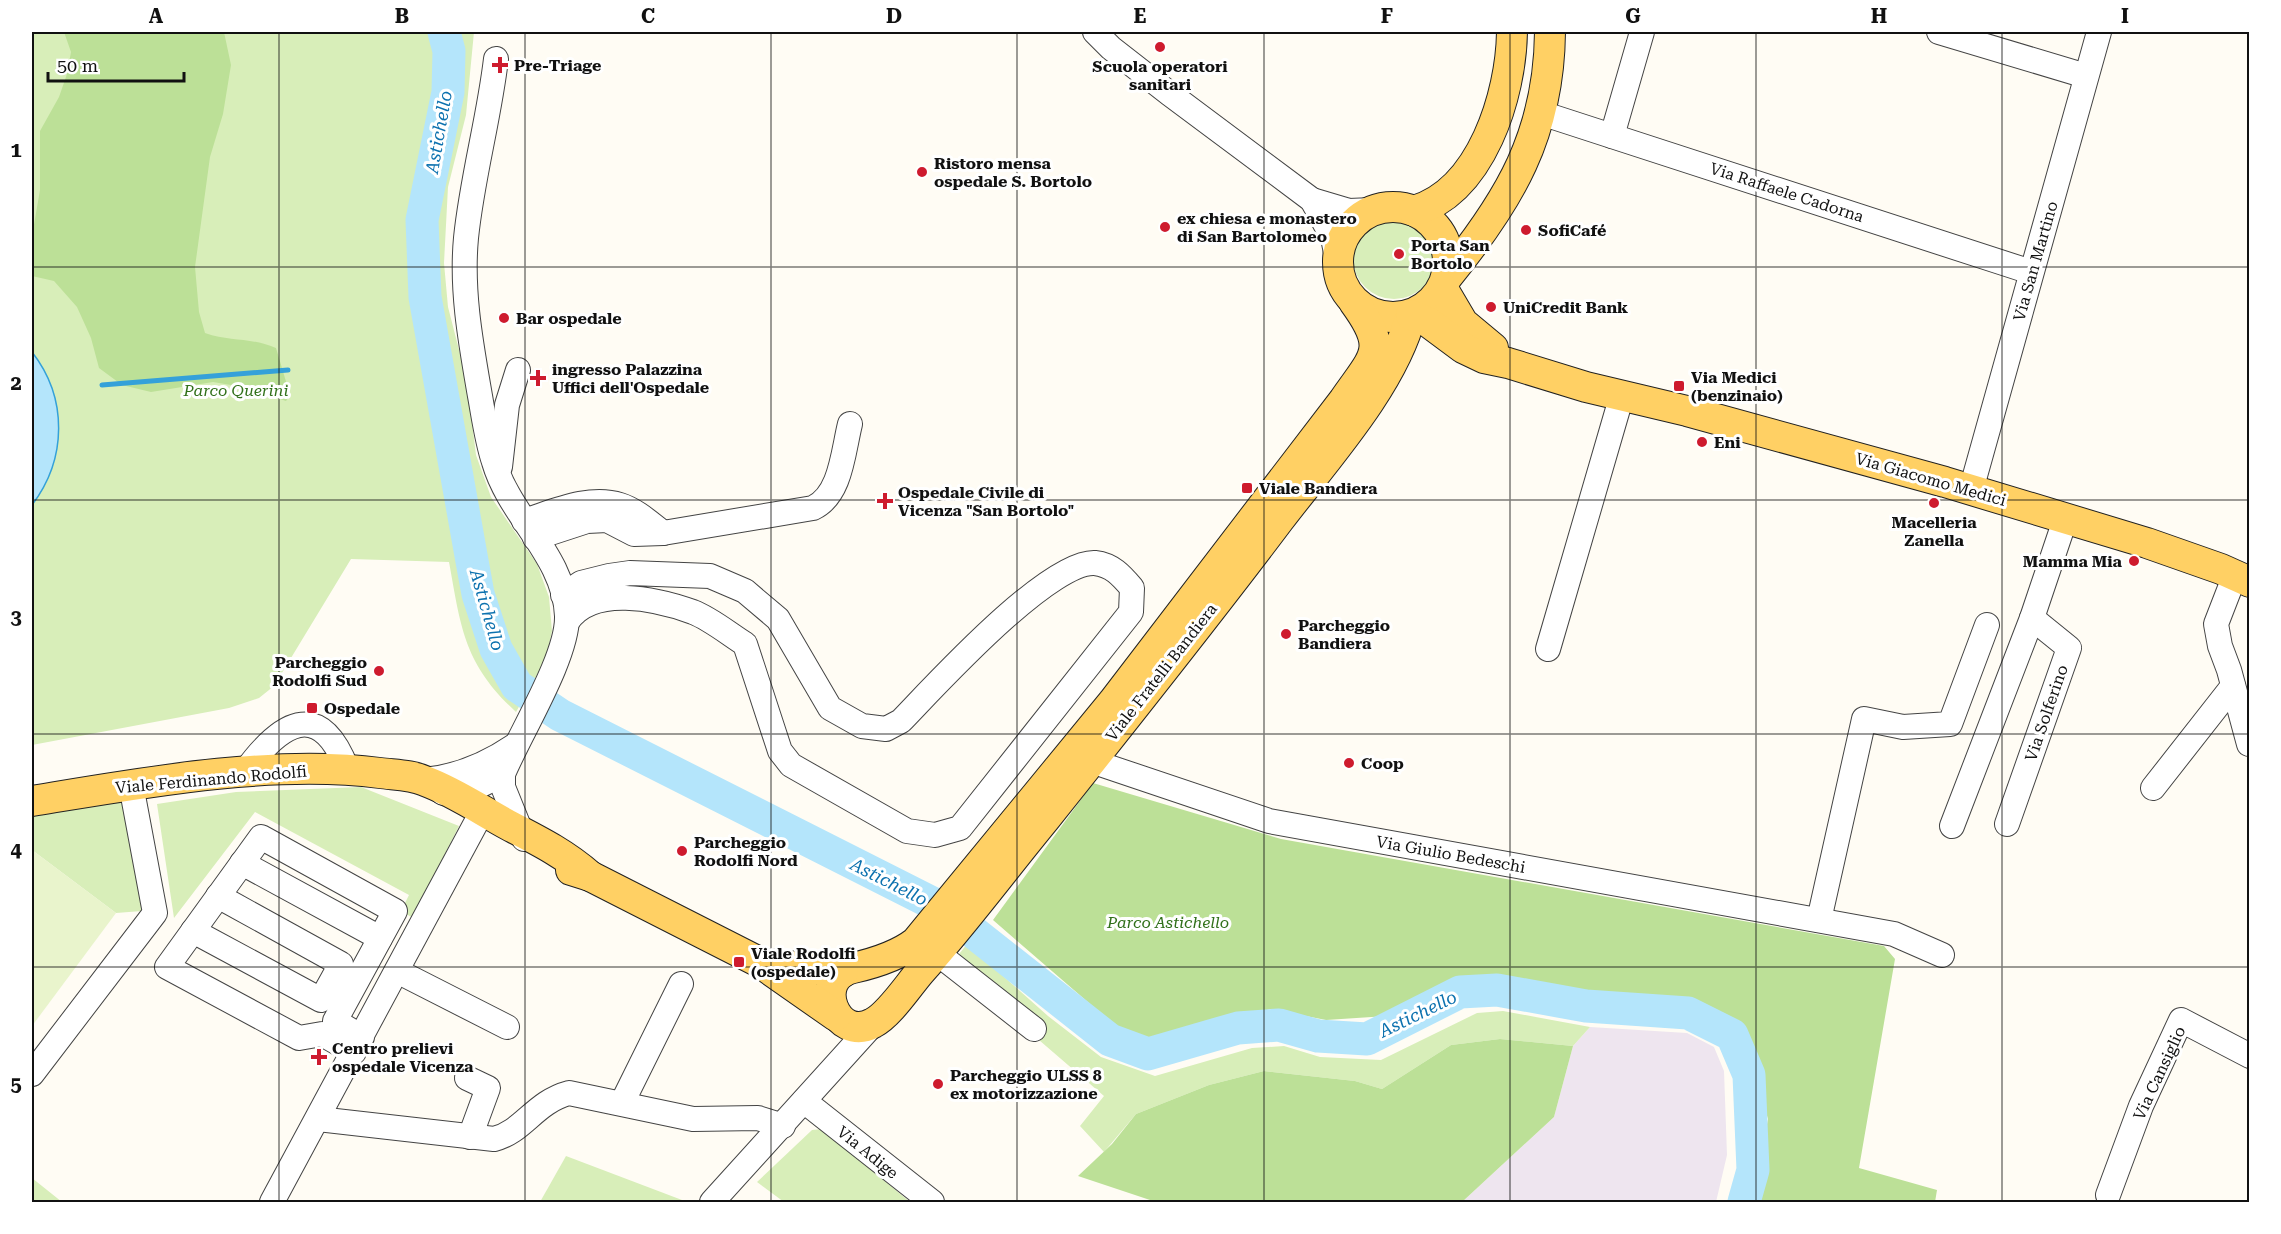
<svg xmlns="http://www.w3.org/2000/svg" width="2281" height="1234" font-family="'Roboto Serif',serif">
	<style>
		.industrial { fill: #eee5ef }
		.green { fill: #d8eeb9 }
		.forest { fill: #bce097 }
		.pitch { fill: #e9f4cc }
		.water { fill: #b4e5fb; stroke: #34a1d9; stroke-width: 1.5 }
		.lines { fill: none; stroke-linecap: round; stroke-linejoin: round }
		.stream { stroke: #34a1d9; stroke-width: 5 }
		.river { stroke: #b4e5fb; stroke-width: 33 }
		.minor-casing { stroke: #444; stroke-width: 26 }
		.major-casing { stroke: #222; stroke-width: 32 }
		.minor { stroke: #fff; stroke-width: 24 }
		.major { stroke: #ffd064; stroke-width: 30 }
		.grid { fill: none; stroke: #111; stroke-width: 1.5; stroke-opacity: 0.55 }
		.poi-dot { fill: #ce1b2e; stroke: #fff; stroke-width: 2 }
		.labels { text-anchor: middle; stroke-width: 6; stroke-linejoin: round; paint-order: stroke }
		.poi-label { font-size: 16px; font-weight: bold; fill: #111; stroke: #fff; text-anchor: start }
		.street-label { font-size: 16px; fill: #111; stroke: #fff }
		.park-label { font-size: 16px; font-style: italic; fill: #31701a; stroke: #fff }
		.water-label { font-size: 18px; font-style: italic; fill: #0d72af; stroke: #fff }
		.neatline { fill: none; stroke: #111; stroke-width: 2 }
		.grid-label { font-size: 20px; text-anchor: middle; font-weight: bold; fill: #111 }
	</style>
	<rect width="100%" height="100%" fill="#fffcf4"/>
	<path class="industrial" d="M1590,1027l97,6 27,14 10,24 3,84 -11,47h-254l92,-85 19,-71z"/>
	<g class="green">
		<path d="M32,32h442l-8,83 -18,72 -4,76 4,44 19,74 9,74 15,42 46,67 12,33 3,34 -6,28 -30,53c-52,-48 -55,-84 -67,-150l-98,-3 -77,127 -15,12 -30,10 -197,37z"/>
		<circle cx="1394" cy="258" r="41"/>
		<path d="M361,787l98,39 -46,92 -12,-7 8,-16 -154,-83 -81,106 -17,-114 79,-12z"/>
		<path d="M125,802l17,109 -26,2 -84,-63v-37z"/>
		<path d="M967,944l81,72 53,41 54,19 97,-28 32,-2 36,11 61,3 96,-47 26,-2 87,16 -17,19 -73,-7 -49,6 -69,44 -27,-8 -91,-10 -55,14 -73,29 -32,38 -24,-26 24,-30 -72,-62 -76,-76z"/>
		<path d="M822,1129l88,73h-126l-27,-20 55,-52z"/>
		<path d="M566,1156l116,44 -2,2h-140z"/>
		<path d="M32,1178l30,24h-30z"/>
	</g>
	<g class="forest">
		<path d="M64,32h160l7,33 -8,49 -13,43 -15,110 4,45 6,21c26,9 45,4 71,15l14,47 -4,6 -37,-13 -36,-6 -62,10 -29,-7 -23,-17 -8,-30 -14,-31 -23,-26 -22,-5v-40l8,-46v-59l19,-34 8,-23 4,-22z"/>
		<path d="M1093,783l188,56 603,107 11,13 -36,209 78,22 -2,12h-183l16,-83 -26,-90 -87,-28 -188,-22 -80,37 -61,4 -56,-11 -104,33 -28,-1 -19,-12 -126,-109z"/>
		<path d="M1500,1039l73,7 -19,71 -92,85h-306l-78,-26 34,-32 24,-30 73,-29 55,-14 91,10 27,8 69,-44z"/>
	</g>
	<path class="pitch" d="M32,850l84,63 -84,113z"/>
	<path class="water" d="M32,352c36,46 35,107 0,153z"/>
	<g class="lines">
		<path class="stream" d="M102,385l186,-15"/>
		<path class="river" d="M444,32l5,19 -1,41 -26,128 3,77 47,264 6,33 18,55 21,37 43,29 384,194 166,131 38,14 90,-26 41,-3 39,11 49,3 93,-47 37,-2 89,16 102,7 44,22 17,40 4,95 -9,32"/>
		<g class="minor-casing">
			<g id="minor">
				<path d="M1095,32l16,16 59,46 142,106 21,38 5,24"/>
				<path d="M1939,32l147,44"/>
				<path d="M496,59c-7,60 -24,119 -30,179 -5,53 5,106 14,158 4,22 7,45 14,66 16,55 71,95 73,154 1,41 -47,117 -64,158v13l21,52"/>
				<path d="M1541,113l490,159"/>
				<path d="M1612,136l30,-104"/>
				<path d="M1312,200l37,11 23,-1"/>
				<path d="M500,467l7,-62 11,-35"/>
				<path d="M1971,490l128,-458"/>
				<path d="M524,521c29,-9 65,-26 96,-16 16,5 30,18 43,28"/>
				<path d="M535,538l52,-17 20,-1 27,14 29,-1 150,-25c28,-13 30,-56 37,-84"/>
				<path d="M2235,575l-19,49 4,22 9,24 20,74"/>
				<path d="M563,595l18,-12 28,-7 21,-3 80,3 35,15 33,28 52,89 32,18 24,3 15,-8c33,-34 148,-161 194,-158 17,2 26,12 37,25l-1,24 -171,216 -25,7 -28,-4 -116,-66 -11,-14 -35,-107c-16,-10 -34,-25 -52,-32 -36,-13 -101,-28 -126,10"/>
				<path d="M1548,649l74,-254"/>
				<path d="M1091,761l178,60 625,113 48,21"/>
				<path d="M244,773c35,-49 75,-77 103,-4"/>
				<path d="M424,780c34,-3 62,-15 90,-34"/>
				<path d="M2153,788l80,-102"/>
				<path d="M443,793l28,-3 32,-16"/>
				<path d="M2007,824l62,-176 -37,-30"/>
				<path d="M1952,826l80,-208 34,-101"/>
				<path d="M242,863l138,75"/>
				<path d="M1819,920l45,-201 39,8 47,-3 37,-99"/>
				<path d="M193,931l128,69 20,-36 -123,-68"/>
				<path d="M937,953l97,76"/>
				<path d="M397,971l110,56"/>
				<path d="M354,1052l-32,-18 -23,4 -132,-71 94,-130 134,74 -60,110 27,16"/>
				<path d="M32,1074l123,-161 -24,-128"/>
				<path d="M467,1078l21,10 -18,49"/>
				<path d="M804,1101l128,101"/>
				<path d="M622,1103l59,-119"/>
				<path d="M318,1119l176,20c29,-7 41,-37 75,-46l124,26 65,-1 25,8"/>
				<path d="M2108,1195l33,-89 40,-86 69,36"/>
				<path d="M272,1202l204,-379"/>
				<path d="M712,1202l163,-180"/>
			</g>
		</g>
		<g class="major-casing">
			<g id="major">
				<circle cx="1393" cy="262" r="55"/>
				<path d="M1414,211c68,-20 97,-116 98,-179"/>
				<path d="M1447,277c63,-77 102,-143 103,-245"/>
				<path d="M1443,289l20,34 30,25"/>
				<path d="M1354,302c35,48 21,53 -10,98l-231,302 -197,240c-18,14 -41,21 -63,26 -43,10 -17,76 20,55 16,-8 35,-37 47,-51 44,-49 83,-102 125,-153 79,-99 158,-198 234,-299 44,-58 114,-134 132,-205"/>
				<path d="M1411,315l17,7 35,26 21,10 24,5 78,24 101,24 258,71 202,61 74,26 29,13"/>
				<path d="M32,801c109,-18 239,-42 348,-28 15,2 32,2 45,8 30,11 57,30 85,45 29,15 55,28 80,50"/>
				<path d="M571,870l19,6 169,86 77,54"/>
				<path d="M769,964l74,8"/>
			</g>
		</g>
		<use href="#minor" class="minor"/>
		<use href="#major" class="major"/>
	</g>
	<path class="grid" d="M279,32v1170M525,32v1170M771,32v1170M1017,32v1170M1264,32v1170M1510,32v1170M1756,32v1170M2002,32v1170M32,267h2218M32,500h2218M32,734h2218M32,967h2218"/>
	<g class="poi-dot">
		<circle cx="1160" cy="47" r="6"/>
		<path d="M497 56h6v6h6v6h-6v6h-6v-6h-6v-6h6z"/>
		<circle cx="922" cy="172" r="6"/>
		<circle cx="1165" cy="227" r="6"/>
		<circle cx="1526" cy="230" r="6"/>
		<circle cx="1399" cy="254" r="6"/>
		<circle cx="1491" cy="307" r="6"/>
		<circle cx="504" cy="318" r="6"/>
		<path d="M535 369h6v6h6v6h-6v6h-6v-6h-6v-6h6z"/>
		<rect x="1673" y="380" width="12" height="12" rx="3"/>
		<circle cx="1702" cy="442" r="6"/>
		<rect x="1241" y="482" width="12" height="12" rx="3"/>
		<path d="M882 492h6v6h6v6h-6v6h-6v-6h-6v-6h6z"/>
		<circle cx="1934" cy="503" r="6"/>
		<circle cx="2134" cy="561" r="6"/>
		<circle cx="1286" cy="634" r="6"/>
		<circle cx="379" cy="671" r="6"/>
		<rect x="306" y="702" width="12" height="12" rx="3"/>
		<circle cx="1349" cy="763" r="6"/>
		<circle cx="682" cy="851" r="6"/>
		<rect x="733" y="956" width="12" height="12" rx="3"/>
		<path d="M316 1048h6v6h6v6h-6v6h-6v-6h-6v-6h6z"/>
		<circle cx="938" cy="1084" r="6"/>
	</g>
	<g class="labels">
		<g class="poi-label">
			<text x="514" y="71">Pre-Triage</text>
			<text x="1160" y="72" text-anchor="middle">Scuola operatori<tspan x="1160" dy="18">sanitari</tspan></text>
			<text x="934" y="169">Ristoro mensa<tspan x="934" dy="18">ospedale S. Bortolo</tspan></text>
			<text x="1177" y="224">ex chiesa e monastero<tspan x="1177" dy="18">di San Bartolomeo</tspan></text>
			<text x="1538" y="236">SofiCafé</text>
			<text x="1411" y="251">Porta San<tspan x="1411" dy="18">Bortolo</tspan></text>
			<text x="1503" y="313">UniCredit Bank</text>
			<text x="516" y="324">Bar ospedale</text>
			<text x="552" y="375">ingresso Palazzina<tspan x="552" dy="18">Uffici dell'Ospedale</tspan></text>
			<text x="1691" y="383">Via Medici<tspan x="1691" dy="18">(benzinaio)</tspan></text>
			<text x="1714" y="448">Eni</text>
			<text x="1259" y="494">Viale Bandiera</text>
			<text x="898" y="498">Ospedale Civile di<tspan x="898" dy="18">Vicenza "San Bortolo"</tspan></text>
			<text x="1934" y="528" text-anchor="middle">Macelleria<tspan x="1934" dy="18">Zanella</tspan></text>
			<text x="2122" y="567" text-anchor="end">Mamma Mia</text>
			<text x="1298" y="631">Parcheggio<tspan x="1298" dy="18">Bandiera</tspan></text>
			<text x="367" y="668" text-anchor="end">Parcheggio<tspan x="367" dy="18">Rodolfi Sud</tspan></text>
			<text x="324" y="714">Ospedale</text>
			<text x="1361" y="769">Coop</text>
			<text x="694" y="848">Parcheggio<tspan x="694" dy="18">Rodolfi Nord</tspan></text>
			<text x="751" y="959">Viale Rodolfi<tspan x="751" dy="18">(ospedale)</tspan></text>
			<text x="332" y="1054">Centro prelievi<tspan x="332" dy="18">ospedale Vicenza</tspan></text>
			<text x="950" y="1081">Parcheggio ULSS 8<tspan x="950" dy="18">ex motorizzazione</tspan></text>
		</g>
		<g class="street-label">
			<text transform="translate(1787 192) rotate(18)" y="6">Via Raffaele Cadorna</text>
			<text transform="translate(2035 261) rotate(-74)" y="6">Via San Martino</text>
			<text transform="translate(1931 479) rotate(16)" y="6">Via Giacomo Medici</text>
			<text transform="translate(1161 672) rotate(-52)" y="6">Viale Fratelli Bandiera</text>
			<text transform="translate(2046 713) rotate(-71)" y="6">Via Solferino</text>
			<text transform="translate(211 779) rotate(-5)" y="6">Viale Ferdinando Rodolfi</text>
			<text transform="translate(1451 854) rotate(10)" y="6">Via Giulio Bedeschi</text>
			<text transform="translate(2159 1073) rotate(-65)" y="6">Via Cansiglio</text>
			<text transform="translate(868 1152) rotate(39)" y="6">Via Adige</text>
		</g>
		<g class="park-label">
			<text x="236" y="396">Parco Querini</text>
			<text x="1168" y="928">Parco Astichello</text>
		</g>
		<g class="water-label">
			<text transform="translate(439 132) rotate(-80)" y="6">Astichello</text>
			<text transform="translate(487 610) rotate(74)" y="6">Astichello</text>
			<text transform="translate(889 882) rotate(27)" y="6">Astichello</text>
			<text transform="translate(1418 1014) rotate(-26)" y="6">Astichello</text>
		</g>
	</g>
	<rect width="2281" height="1234" fill="none" stroke="#ffffff" stroke-width="66"/>
	<path d="M48 72v9h136v-9" fill="none" stroke="#111111" stroke-width="3"/>
	<text x="57" y="72" font-size="18" fill="#111111" stroke="#ffffff" stroke-width="4.5" paint-order="stroke">50 m</text>
	<rect x="33" y="33" width="2215" height="1168" class="neatline"/>
	<g class="grid-label">
		<text x="156" y="23">A</text>
		<text x="402" y="23">B</text>
		<text x="648" y="23">C</text>
		<text x="894" y="23">D</text>
		<text x="1140" y="23">E</text>
		<text x="1387" y="23">F</text>
		<text x="1633" y="23">G</text>
		<text x="1879" y="23">H</text>
		<text x="2125" y="23">I</text>
		<text x="16" y="157">1</text>
		<text x="16" y="390">2</text>
		<text x="16" y="624">3</text>
		<text x="16" y="857">4</text>
		<text x="16" y="1091">5</text>
	</g>
</svg>
